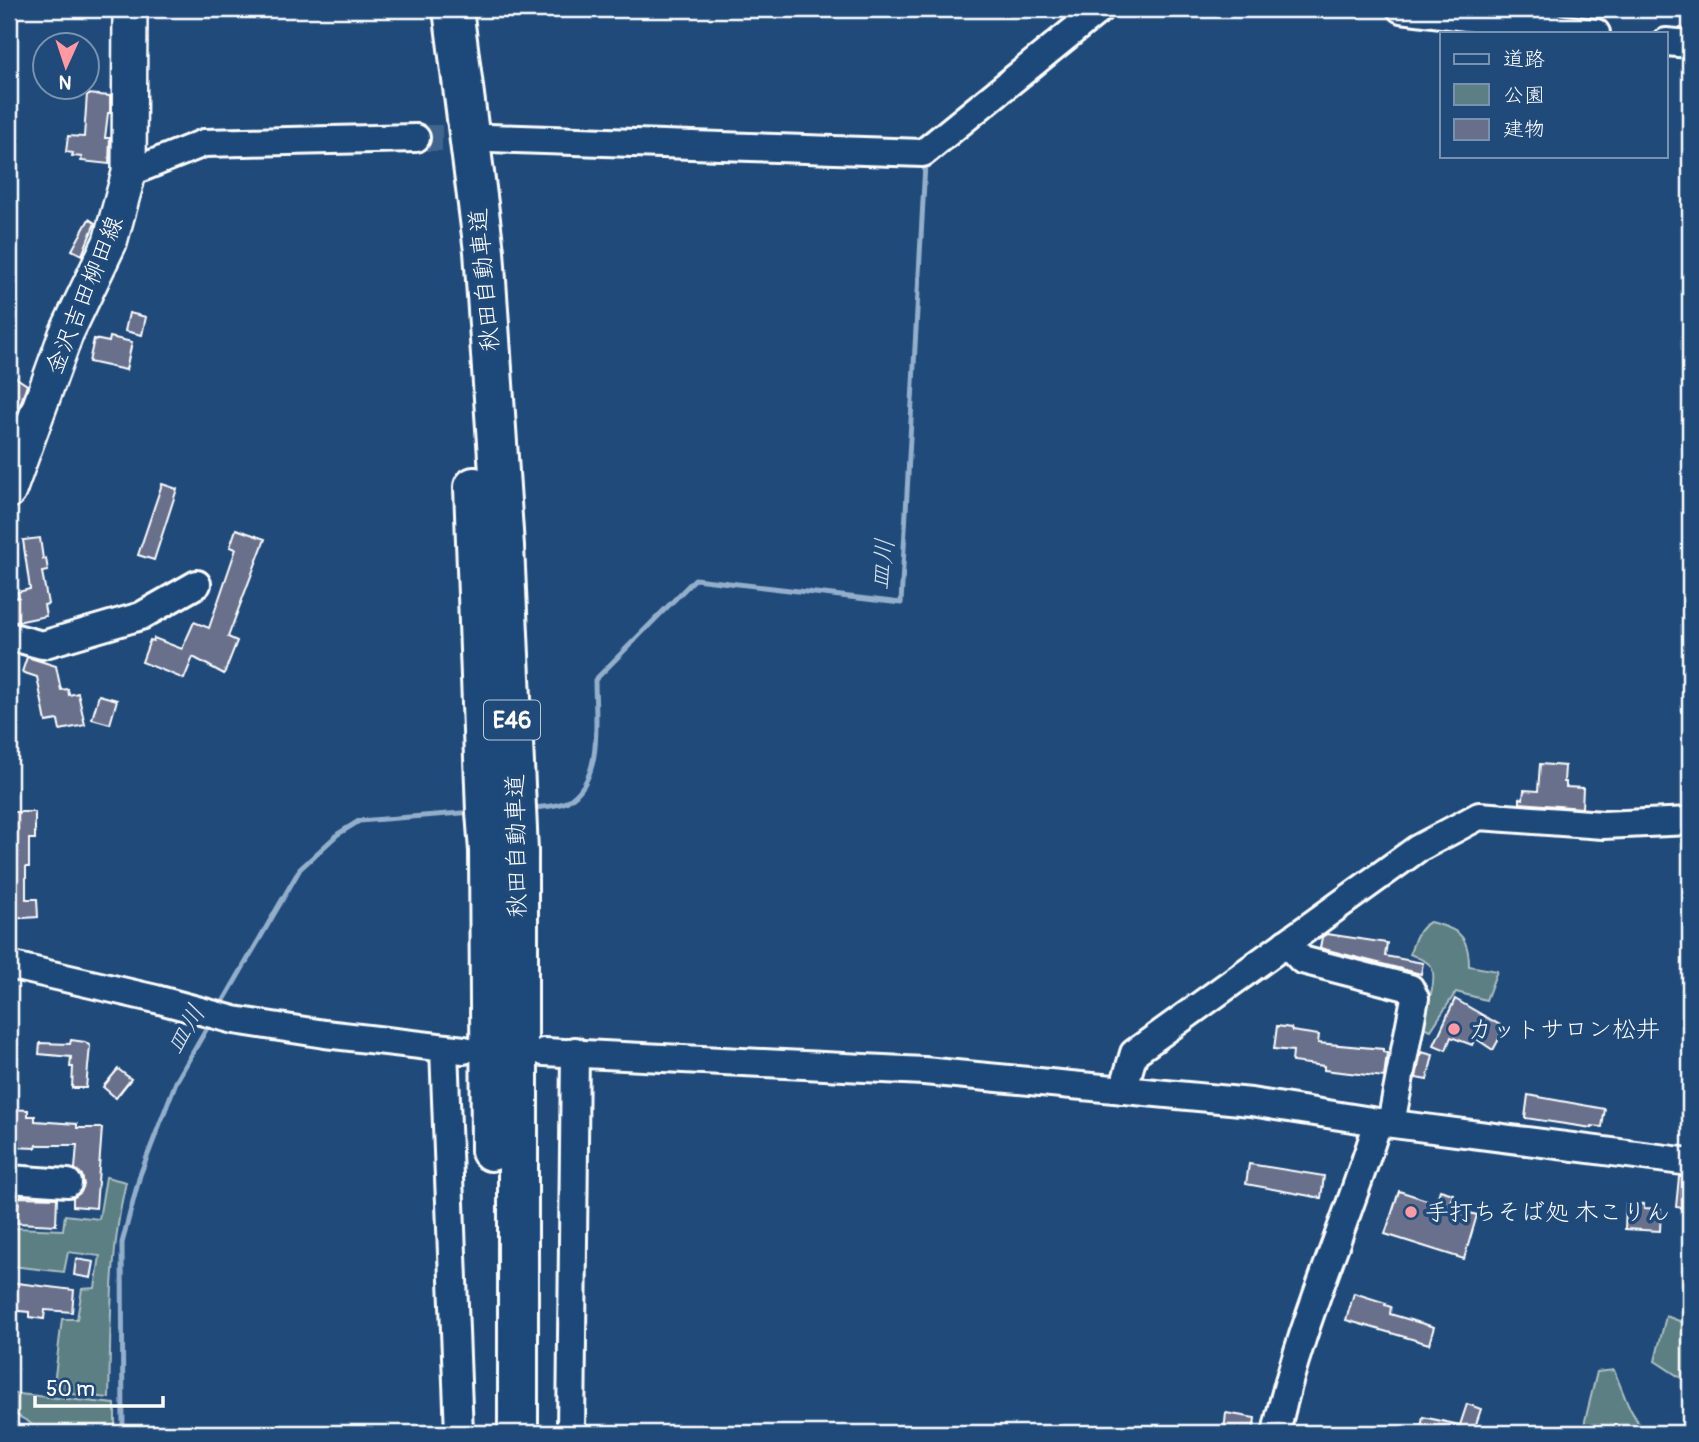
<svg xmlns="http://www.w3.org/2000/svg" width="1699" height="1442" font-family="Pangolin,'Klee One',sans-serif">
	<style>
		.green { fill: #5b7f84; stroke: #adbfc2; stroke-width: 2 }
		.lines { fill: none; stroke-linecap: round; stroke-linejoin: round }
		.stream { stroke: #94afcb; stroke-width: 5 }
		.building { fill: #686f8b; stroke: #fff; stroke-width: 2 }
		.minor-tunnel { stroke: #41658e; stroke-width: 26; stroke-dasharray: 26 13; stroke-linecap: butt }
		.minor-casing { stroke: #fff; stroke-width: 32 }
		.major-casing { stroke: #fff; stroke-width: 38 }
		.highway-casing { stroke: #fff; stroke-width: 44 }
		.minor { stroke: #1f4a7a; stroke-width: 26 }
		.major { stroke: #1f4a7a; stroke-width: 33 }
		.highway { stroke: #1f4a7a; stroke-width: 38 }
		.poi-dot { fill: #ff9aa2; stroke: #1f4a7a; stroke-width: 2.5 }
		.labels { text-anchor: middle; stroke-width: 7; stroke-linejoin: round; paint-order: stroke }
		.shield { fill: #1f4a7a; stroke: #bcc9d7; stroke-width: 2 }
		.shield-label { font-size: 23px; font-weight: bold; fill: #fff }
		.street-label { font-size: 24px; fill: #fff; stroke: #1f4a7a }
		.poi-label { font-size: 24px; fill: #fff; stroke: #1f4a7a; text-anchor: start }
		.water-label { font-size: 26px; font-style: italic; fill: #d2dee9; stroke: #1f4a7a }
	</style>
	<rect width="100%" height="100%" fill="#1f4a7a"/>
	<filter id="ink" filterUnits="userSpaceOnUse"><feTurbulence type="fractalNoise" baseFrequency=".0143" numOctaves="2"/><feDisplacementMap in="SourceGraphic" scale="14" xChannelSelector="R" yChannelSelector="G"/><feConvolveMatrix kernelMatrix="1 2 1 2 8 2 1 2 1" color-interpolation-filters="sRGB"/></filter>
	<g filter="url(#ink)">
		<g class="green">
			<path d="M1430,922c28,7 39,13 39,44l28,5 -11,29 -30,-8 -25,38 -12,-4c6,-14 21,-48 11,-61 -5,-5 -14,-8 -20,-11 4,-14 7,-25 20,-32z"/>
			<path d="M106,1177l20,5c-17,72 -15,143 -17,216l-56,-6 9,-73h15l5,-30 13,-1 5,-32 -32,-4 -4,20 -52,-6 3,-38 48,2 2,-15 34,4z"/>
			<path d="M1666,1316l24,9v59l-35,-23z"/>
			<path d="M1614,1370l14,35 16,28h-62l15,-61z"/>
			<path d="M9,1393l106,11v29h-76l-10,-11 -20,-11z"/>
		</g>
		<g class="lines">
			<g class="stream">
				<path d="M534,808c9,-1 24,-2 32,-6 39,-21 29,-85 29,-122l100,-101 206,24 24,-439 4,-4"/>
				<path d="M220,1007l80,-138 38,-35 21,-13 115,-9"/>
				<path d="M123,1433l-1,-190 18,-68 36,-93 35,-61"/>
			</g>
		</g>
		<g class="building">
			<path d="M87,94l23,2v17h-2l-3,25h5l-1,26 -28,-3 1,-4 -10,-1 1,-3 -7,-1 2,-16 16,1z"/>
			<path d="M89,219l6,4 -13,32 -10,-5z"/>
			<path d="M129,313l17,4 -4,18 -17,-4z"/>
			<path d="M110,337l22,5 -6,28 -37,-8 5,-23 15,3z"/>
			<path d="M9,373l18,12 -18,50z"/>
			<path d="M162,484l15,5 -23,71 -16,-5z"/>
			<path d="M236,529l29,10 -37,98 9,4 -13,33 -31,-17 -9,22 -42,-17 8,-22 3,1 1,-3 28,11 12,-27 15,6 27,-79 -6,-2z"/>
			<path d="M40,538l3,21 3,-1 2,13 -6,1 6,32 -4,1 2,11 -29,6 -7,-1 -1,-22 10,-2 -1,-5 12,-3 -7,-49z"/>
			<path d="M27,657l29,9 5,24 7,-1 1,6 9,-2 7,32 -25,5 -2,-10 -12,2 -9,-45 -15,-5z"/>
			<path d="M99,695l18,5 -7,24 -18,-5z"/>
			<path d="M1540,764l25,2 -1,16h2v5l17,1 -1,20 -62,-5v-5l3,1 1,-9 14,1z"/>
			<path d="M9,812h26v27h-6v28h-3v32h11l1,18 -29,2z"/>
			<path d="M1327,934l60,9 -2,13 38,7 -2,11 -101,-26 2,-11z"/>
			<path d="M1455,999l50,29 -12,22 -18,-12 -3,7 -21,-8 -5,13 -12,-5z"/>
			<path d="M1277,1026l14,2 1,3 27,4 -1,8 65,6v3l4,1 -3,24 -60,-7v-4l-32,-4 1,-11 -19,-2z"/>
			<path d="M71,1040l14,2 5,4 -4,42h-14l1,-21h-3l1,-10 -32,-3 1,-11 30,1z"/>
			<path d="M1421,1052l12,3 -6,25 -11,-2z"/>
			<path d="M118,1069l13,10 -15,19 -13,-11z"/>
			<path d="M1528,1095l77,14 -3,18 -10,-1v2l-67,-10z"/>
			<path d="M9,1109l19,1v6h7v5l42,3v4h25l-6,80 -23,-2v-8l8,-6 3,-7 -2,-10 -7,-6 2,-24h-40l-1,3 -25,-1z"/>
			<path d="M1249,1164l75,12 -3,22 -75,-14z"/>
			<path d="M1679,1177h11v32l-14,-2z"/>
			<path d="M1440,1190l13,4 -4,13 28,8 -13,44 -79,-25 14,-43 37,12z"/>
			<path d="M19,1197l38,1 -1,27 -39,-2z"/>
			<path d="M1626,1203l18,1v4l17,1 -1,22 -35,-2z"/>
			<path d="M76,1259l18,3 -3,16 -17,-3z"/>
			<path d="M9,1282l65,8 -2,22 -27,-2 -1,9 -15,-2v-5l-20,-2z"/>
			<path d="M1354,1293l32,10 -1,2 6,2 -1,7 44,13 -5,17 -83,-24z"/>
			<path d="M1467,1404l14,5 -8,24h-53l3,-16 37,8z"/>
			<path d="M1226,1413l29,5 -2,15 -29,-1z"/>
		</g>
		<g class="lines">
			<path class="minor-tunnel" d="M416,138h68"/>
			<g class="minor-casing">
				<g id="minor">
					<path d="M1401,9l195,24"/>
					<path d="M1666,42l24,2"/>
					<path d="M489,138l434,15 177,-144"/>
					<path d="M129,173l75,-30 212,-5"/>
					<path d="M9,636l33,9 99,-29 56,-32"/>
					<path d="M1286,943l16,17 108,28 5,10 -24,125"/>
					<path d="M9,965l147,34 78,21 91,14 139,16"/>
					<path d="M444,1049l15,384"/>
					<path d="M544,1052l380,19 327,31 127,20 312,40"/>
					<path d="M1123,1090l11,-37 283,-204 62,-33 124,9 87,-4"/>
					<path d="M9,1179l59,4"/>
					<path d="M571,1433l4,-382"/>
					<path d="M1276,1433c23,-107 70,-207 102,-311"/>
				</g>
			</g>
			<g class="major-casing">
				<path id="major" d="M9,491l57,-157 44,-92 19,-69 1,-164"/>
			</g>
			<g class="highway-casing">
				<g id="highway">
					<path d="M453,9l31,242 20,295 14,305v582"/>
					<path d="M474,487l12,325 3,39 2,300"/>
				</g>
			</g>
			<use href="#minor" class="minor"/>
			<use href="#major" class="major"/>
			<use href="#highway" class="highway"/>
		</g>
	</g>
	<g class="poi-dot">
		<circle cx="1454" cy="1029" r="7"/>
		<circle cx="1411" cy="1212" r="7"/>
	</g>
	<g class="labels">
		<rect class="shield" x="484" y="700.5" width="56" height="39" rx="5"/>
		<g class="shield-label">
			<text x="512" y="728">E46</text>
		</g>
		<g class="street-label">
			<text transform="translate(484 280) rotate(-95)" y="8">秋田自動車道</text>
			<text transform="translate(84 295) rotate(-68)" y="8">金沢吉田柳田線</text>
			<text transform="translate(516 846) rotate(-91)" y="8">秋田自動車道</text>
		</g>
		<g class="poi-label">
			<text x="1468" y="1037">カットサロン松井</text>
			<text x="1425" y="1220">手打ちそば処 木こりん</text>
		</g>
		<g class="water-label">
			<text transform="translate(882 564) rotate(-84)" y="9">皿川</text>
			<text transform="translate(185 1029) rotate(-60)" y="9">皿川</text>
		</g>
	</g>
	<rect width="1699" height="1442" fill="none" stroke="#1f4a7a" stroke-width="35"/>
	<rect x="18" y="18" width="1664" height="1407" fill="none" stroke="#fff" stroke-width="2.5" filter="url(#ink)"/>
	<rect x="1440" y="32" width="228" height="126" fill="#1f4a7a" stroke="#7992af" stroke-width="2"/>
	<rect x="1454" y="54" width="35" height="10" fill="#1f4a7a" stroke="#7992af" stroke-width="2"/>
	<text x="1503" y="66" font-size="21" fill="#ffffff">道路</text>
	<rect x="1454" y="84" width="35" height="21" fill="#5b7f84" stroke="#7992af" stroke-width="2"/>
	<text x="1503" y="102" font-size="21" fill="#ffffff">公園</text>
	<rect x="1454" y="119" width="35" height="21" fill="#686f8b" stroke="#7992af" stroke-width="2"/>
	<text x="1503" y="136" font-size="21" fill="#ffffff">建物</text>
	<g transform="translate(66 66) rotate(183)"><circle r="33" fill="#1f4a7a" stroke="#7992af" stroke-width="2"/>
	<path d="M0-5L12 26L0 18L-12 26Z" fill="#ff9aa2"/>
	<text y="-10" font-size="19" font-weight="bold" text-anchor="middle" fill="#ffffff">N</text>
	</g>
	<path d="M35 1396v10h128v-10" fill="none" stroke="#ffffff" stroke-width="3.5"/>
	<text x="46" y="1396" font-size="21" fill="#ffffff" stroke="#1f4a7a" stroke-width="5" paint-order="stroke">50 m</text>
</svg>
